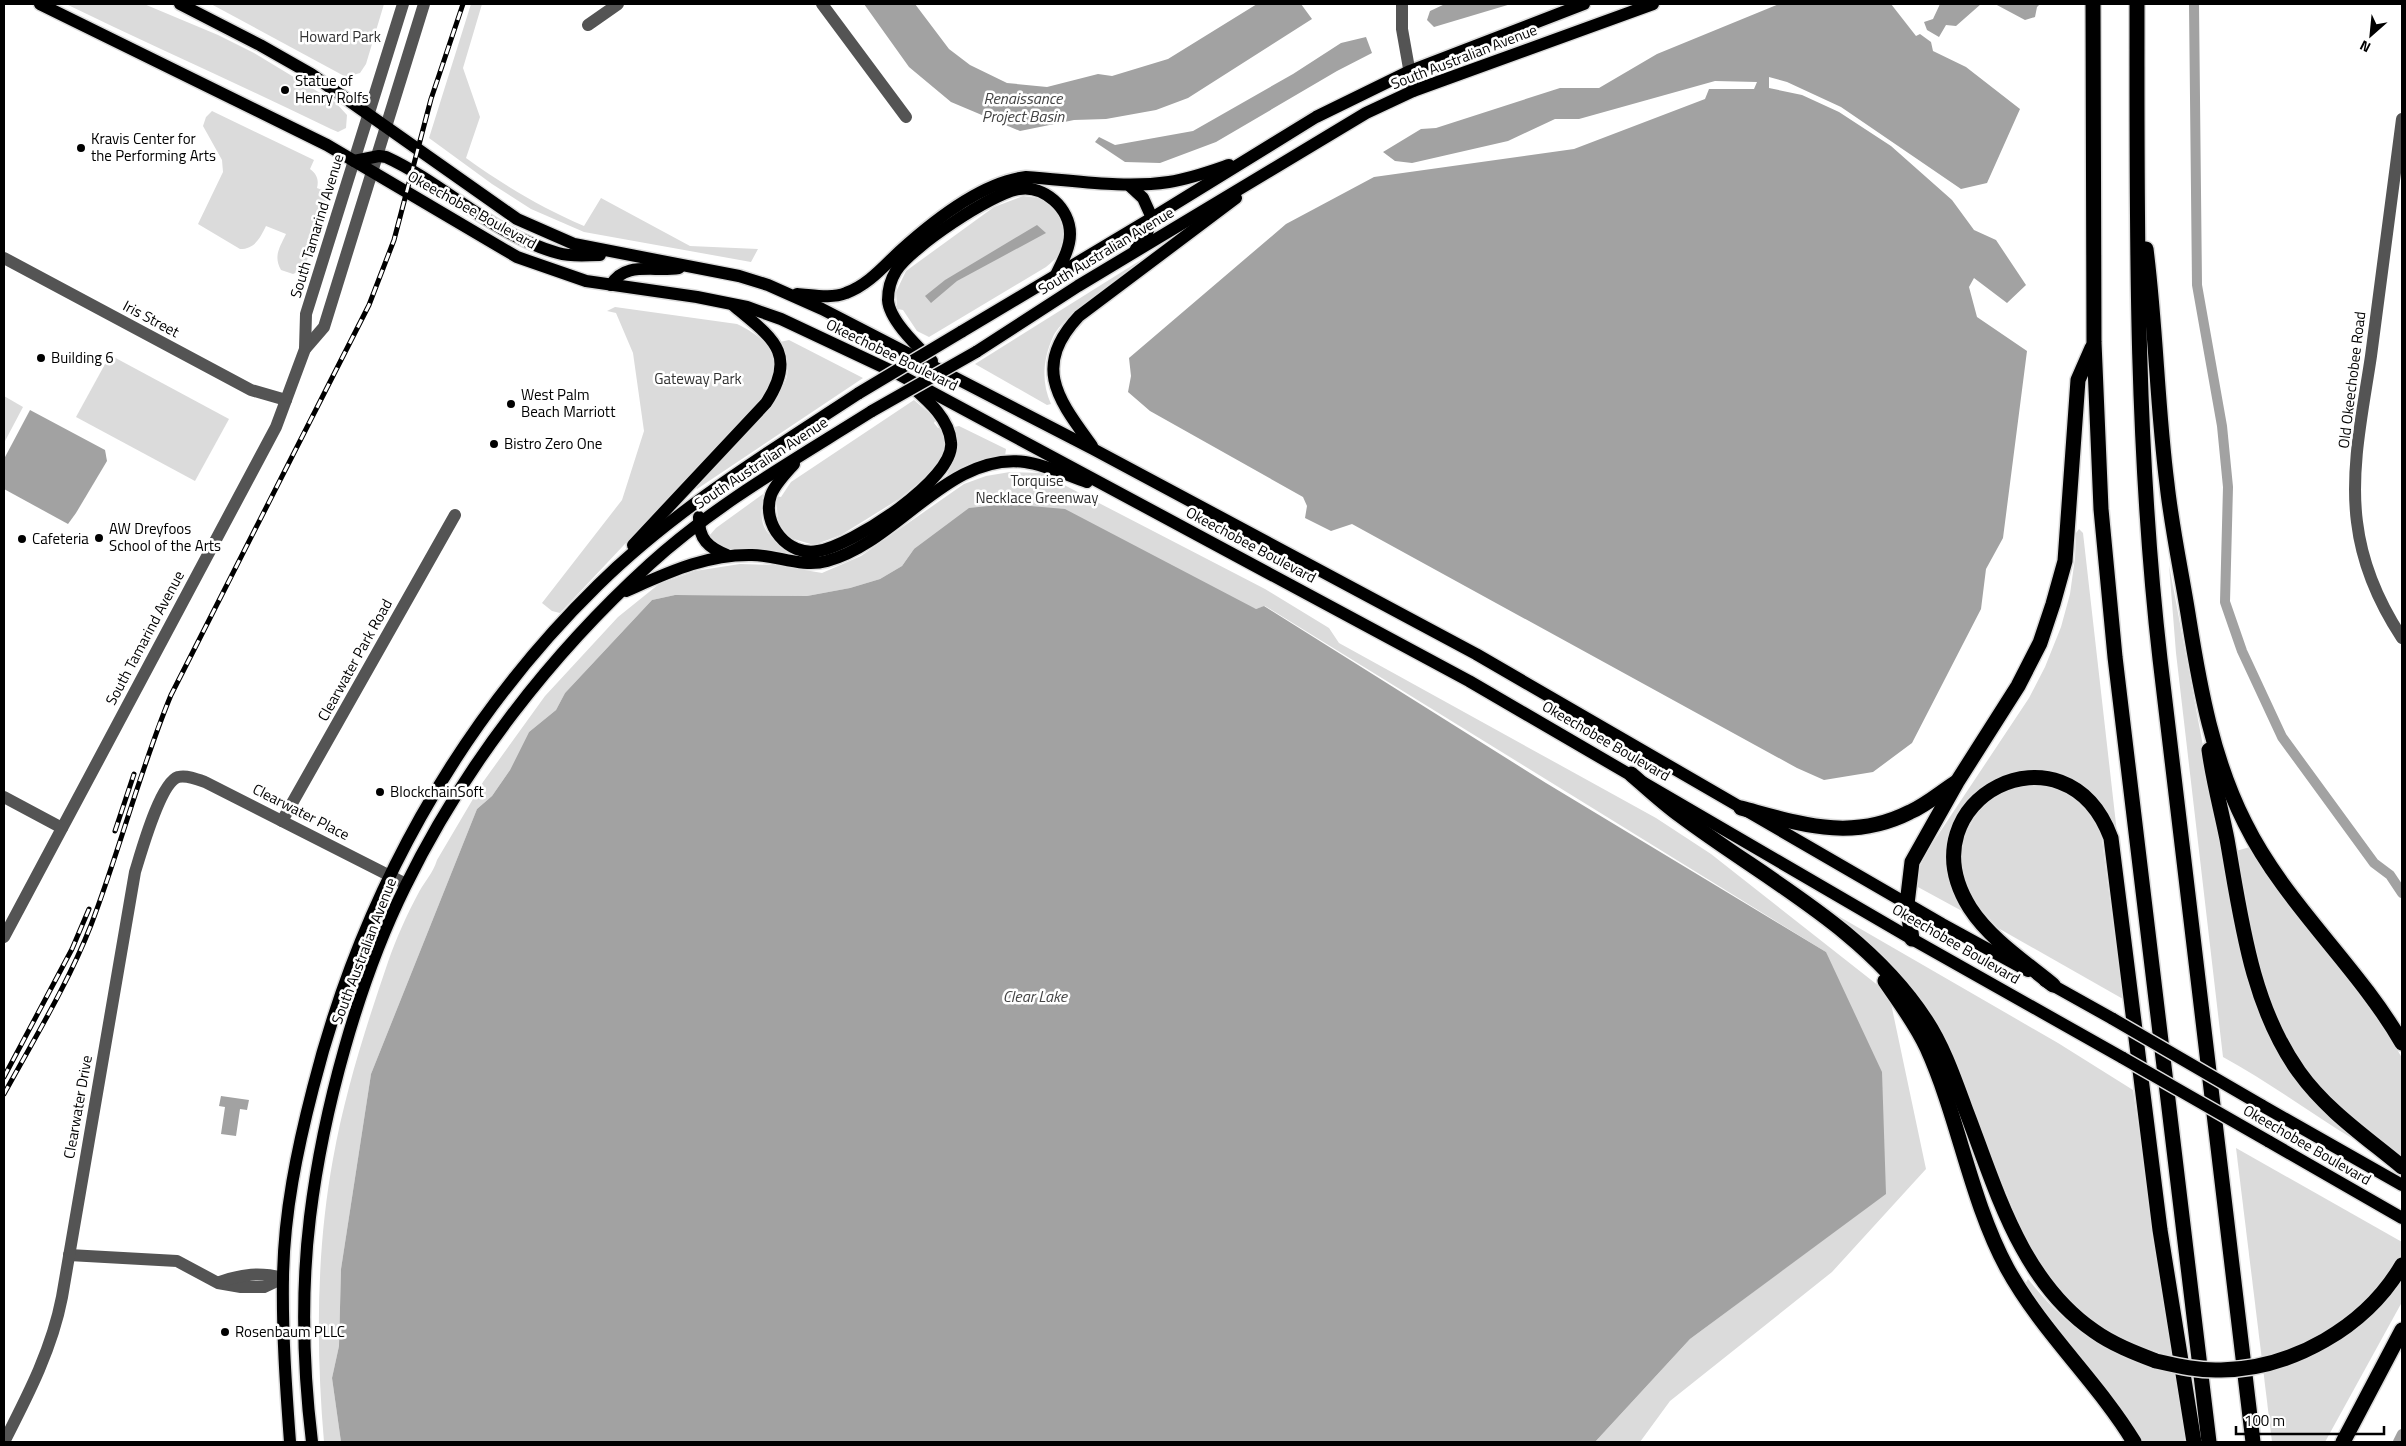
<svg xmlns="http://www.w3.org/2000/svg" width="2406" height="1446" font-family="'Titillium Web',sans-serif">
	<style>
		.green { fill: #dbdbdb }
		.water { fill: #a2a2a2 }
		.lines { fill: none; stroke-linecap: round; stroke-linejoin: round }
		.canal { stroke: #a2a2a2; stroke-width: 10 }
		.major-casing { stroke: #dbdbdb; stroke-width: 15 }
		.highway-casing { stroke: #dbdbdb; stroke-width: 18 }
		.minor { stroke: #545454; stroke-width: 12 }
		.major { stroke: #000; stroke-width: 12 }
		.highway { stroke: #000; stroke-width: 15 }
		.rail-casing { stroke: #000; stroke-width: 5 }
		.rail { stroke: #fff; stroke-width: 3; stroke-dasharray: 9; stroke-linecap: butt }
		.major-bridge-casing { stroke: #dbdbdb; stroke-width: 15; stroke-linecap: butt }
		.highway-bridge-casing { stroke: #dbdbdb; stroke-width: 18; stroke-linecap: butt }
		.major-bridge { stroke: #000; stroke-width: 12 }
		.highway-bridge { stroke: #000; stroke-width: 15 }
		.poi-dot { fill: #000; stroke: #fff; stroke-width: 2 }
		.labels { text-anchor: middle; stroke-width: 5; stroke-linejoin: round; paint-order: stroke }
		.park-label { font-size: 15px; fill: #323232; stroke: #fff }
		.street-label { font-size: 15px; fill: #000; stroke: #fff }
		.poi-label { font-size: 15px; fill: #000; stroke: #fff; text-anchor: start }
		.water-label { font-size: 16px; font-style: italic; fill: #434343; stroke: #fff }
	</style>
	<rect width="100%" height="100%" fill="#fff"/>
	<g class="green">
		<path d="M66,4h78l74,31 36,18 81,49 12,13 -1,13 -8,4 -7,-3c-88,-43 -177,-82 -265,-125z"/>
		<path d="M211,4h173l-18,60 -6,9 -14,4z"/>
		<path d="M471,4h11l-19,64 17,49 -14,41c39,28 74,49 118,68l17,-28 89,48 68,3 -7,13 -167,-30 -53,-23 -39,-25 -63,-46z"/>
		<path d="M212,111l102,49 -4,9c7,5 9,11 7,19l13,5 -26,76 -11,5 -12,-4c-8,-14 -1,-23 5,-36l-20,-8c-6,12 -11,23 -26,23l-42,-25 25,-52 -1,-12 -19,-34 3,-9z"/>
		<path d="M1023,196c5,1 11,1 15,2 22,8 34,34 22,55 -3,5 -9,10 -14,14l-117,70 -12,-6 -14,-21 -6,-1 -1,-17 10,-21 88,-64z"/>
		<path d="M1160,248c-24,18 -96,65 -107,89 -10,22 -12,45 -2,67l-4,1 -72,-41z"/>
		<path d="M615,307l122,17c23,11 46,28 37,57 -2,5 -7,11 -11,16l-203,216 -8,-2 -10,-8 80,-103 22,-69 -11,-78 -17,-40 -9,-2z"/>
		<path d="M789,340l74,38 -166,111 -2,-3c20,-22 87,-85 92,-110 2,-11 -3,-24 -7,-34z"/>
		<path d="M110,355l119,64 -34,62 -119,-64z"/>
		<path d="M4,396l19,11 -19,36z"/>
		<path d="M914,400l22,19 -2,4 4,5 3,-1 5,24 -9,17 -38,31 -58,36 -27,10 -24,-7 -12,-16 -2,-26 5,1 10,-15z"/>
		<path d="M959,426l47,23 -1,7c-26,3 -39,6 -60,23l11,-23 -2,-29z"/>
		<path d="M1010,472l31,1 224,116 64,39 10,15 317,175 55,36 178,140 37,175 -94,103 -162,129 -30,41h-45l95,-103 195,-145 -59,-242 -561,-346 -9,3 -342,-60 -12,17 -22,13 -30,9 -43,8 -132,-1 -23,5 -87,93 -9,17 -27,22 -19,38 -18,26 -15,13 -106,265 -30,195 -2,77 -7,32 9,64h-17c-8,-93 -8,-190 9,-283 12,-67 33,-133 55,-197 8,-23 19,-48 31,-70 6,-11 14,-19 18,-32l46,-78 62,-86 73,-79 41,-33 36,-13 45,-7 36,1 46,8 39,-17 103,-72 22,-8z"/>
		<path d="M763,494c-4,36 0,34 25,59l-39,-5 -20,1 -16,-7 -4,-6 7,-8z"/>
		<path d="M2079,529l4,4 34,300 -15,-26 -8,-9 -85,-21 -59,62 -1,23 16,48 -3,1 -46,-25 2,-16 12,-23 99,-149 16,-31 16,-40 9,-33 5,-36 1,-25z"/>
		<path d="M2169,565l71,378c13,63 30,99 67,152l4,-1 48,46h-4c-45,-27 -86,-58 -132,-83l-47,-404z"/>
		<path d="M2019,784l36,2 30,19 16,27 22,167 -125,-71 -30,-33 -7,-20v-34l24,-41z"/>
		<path d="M2250,847l139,188 13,23v98c-23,-16 -49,-33 -70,-53 -68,-65 -79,-164 -96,-252z"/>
		<path d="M1833,913l225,130 75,47 40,267 -46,-15 -20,-10 -25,-18 -23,-23 -31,-46 -79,-191 -118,-140z"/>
		<path d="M2236,1148l166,94v60l-77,140h-53z"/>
		<path d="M2028,1279c41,51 85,82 150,95l7,68h-46l-115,-156z"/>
	</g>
	<g class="water">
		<path d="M864,4h51l34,45 21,16 37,18 40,4 51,-13 14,2 56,-17 89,-55h44l11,15 -124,79 -32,12 -50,9 -32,1 -54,11 -69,-29 -42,-35z"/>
		<path d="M1445,4h66l-77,23 -7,-7 3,-9z"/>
		<path d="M1779,4h112l25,32 4,-2 11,8 2,9 33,16 54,42 -33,74 -26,6 -120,-82 -54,-25 -18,-5v11l33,7 37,17 52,34 61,54 22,30 22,10 30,45 -19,18 -33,-25 -5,9 8,30 50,34 -24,187 -17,31 -5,40 -69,134 -39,29 -49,8 -27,-12 -445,-244 -21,7 -26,-13 2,-12 -4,-9 -153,-86 -22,-19 3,-16 -2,-18 157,-134 88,-47 200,-28 131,-50 4,-10h45l3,-7 -42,-1 -136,38h-24l-47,22 -96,22 -17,-2 -12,-9 38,-23 15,-1 124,-40h39l58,-34z"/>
		<path d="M1940,4h41l-25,22 -10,-1 -7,12 -12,-7 -3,-8 9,-3z"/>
		<path d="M1995,4h45l-3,3 -2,10 -10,3z"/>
		<path d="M1366,37l6,16 -35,18 -121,71 -56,21 -35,-1 -30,-20 4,-5 16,8 78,-14 100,-57 48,-31z"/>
		<path d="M1037,225l9,8 -89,48 -26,22 -6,-7 20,-16z"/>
		<path d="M30,410l75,40 2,11 -31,52 -8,11 -64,-35v-30z"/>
		<path d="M1008,504l57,5 191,100 8,-3 282,177 280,169 56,120 4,122 -196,145 -95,103h-1254l-9,-64 7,-32 2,-77 30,-195 106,-265 15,-13 18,-26 19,-38 27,-22 9,-17 87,-93 23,-5 132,1 43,-8 30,-9 22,-13 12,-17 55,-41z"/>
		<path d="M221,1096l28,4 -2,10 -7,-1 -4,27 -15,-2 4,-27 -6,-1z"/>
	</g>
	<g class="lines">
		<g class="canal">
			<path d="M2194,4l3,281 25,141 6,61 -3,115 17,49 40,86 92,126 16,12 12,18"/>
			<path d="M2398,1442l4,-8"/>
		</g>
		<g class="major-casing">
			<g id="major">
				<path d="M40,4l287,141 190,112 69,24 111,16 50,10 34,12 117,55 571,307 443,258 211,119"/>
				<path d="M180,4l80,41 51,29 206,145 57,25 165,32 29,9 54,24 271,140 383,205 466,270 86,47"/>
				<path d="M354,161l25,-5 7,1c59,27 108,79 172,96 14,4 28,2 42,2"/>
				<path d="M1129,185l14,13 9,20 -5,15 -11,16"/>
				<path d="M611,285c14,-24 42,-13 68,-17"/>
				<path d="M797,294c16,1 34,5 49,-1 22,-8 37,-26 54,-42 32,-29 81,-69 126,-74 47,3 96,12 143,5 21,-3 40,-10 60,-17"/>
				<path d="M961,332l191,-114 164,-101 94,-46 174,-67"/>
				<path d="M976,352l102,-66 288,-173 47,-22 240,-87"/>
				<path d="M932,361c-14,-14 -43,-41 -44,-61 0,-10 3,-21 8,-29 14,-23 96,-78 123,-82 25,-4 51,19 51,45 0,15 -9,30 -15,43"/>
				<path d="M1092,446c-33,-46 -61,-79 -13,-130l157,-118"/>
				<path d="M794,464c-8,9 -19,20 -23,31 -10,29 17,62 47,56 33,-5 138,-72 133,-109 -2,-24 -24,-42 -41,-57"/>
				<path d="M699,517c-1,22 10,31 28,38"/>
				<path d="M633,545l133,-142c33,-50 5,-66 -32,-97"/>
				<path d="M626,591c41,-18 80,-37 126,-36 24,0 50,13 75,6 71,-19 121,-109 198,-99 21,3 42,13 62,20"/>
				<path d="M2045,981l68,38"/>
				<path d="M2261,1105l141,80"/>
				<path d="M2268,1141l134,77"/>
				<path d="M290,1442c-4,-54 -8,-110 -7,-165 1,-64 14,-127 30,-189 48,-190 144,-365 285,-503 77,-76 171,-133 261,-192"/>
				<path d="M312,1442c-9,-74 -11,-151 -2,-225 13,-106 48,-235 95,-330 59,-121 146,-233 245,-323 67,-61 146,-105 222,-153"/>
			</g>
		</g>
		<g class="highway-casing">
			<g id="highway">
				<path d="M2093,4l1,338 7,167 14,148 94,785"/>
				<path d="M2137,4c0,219 -2,437 23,655l93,783"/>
				<path d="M2146,249c10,78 11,157 21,235 5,46 15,91 22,136 11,69 24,140 56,203 40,81 112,142 157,220"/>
				<path d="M2209,750c4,30 12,59 18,89 14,79 24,166 72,233 28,39 67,65 103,95"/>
				<path d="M1631,774c16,14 32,29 50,42 84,63 185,113 244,203 18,27 29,59 40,89 31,80 55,172 129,223 18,13 41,22 62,30"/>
				<path d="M1741,808c60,16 110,34 169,4 16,-7 31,-20 45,-29"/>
				<path d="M1912,939l-5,-35 5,-42 45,-80 61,-96 22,-43 13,-39 12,-43 13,-181 14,-32"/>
				<path d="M1885,981c15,22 31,43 42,67 32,71 43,151 80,220 35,64 90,113 127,174"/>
				<path d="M2053,985c-28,-23 -63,-46 -83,-77 -68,-109 96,-192 141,-70l49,392 34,212"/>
				<path d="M2343,1442l59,-112"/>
			</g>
		</g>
		<g class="minor">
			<path d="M822,4l84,113"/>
			<path d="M1402,4v25l11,62"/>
			<path d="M588,25l30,-21"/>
			<path d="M2402,119c-10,79 -20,158 -31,237 -8,54 -21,112 -14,166 5,42 22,81 45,116"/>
			<path d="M4,258l247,132 35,10"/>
			<path d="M305,349l19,-22 100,-323"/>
			<path d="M4,797l58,31"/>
			<path d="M282,821l173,-306"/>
			<path d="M4,937l272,-510 29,-78 1,-35 97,-310"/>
			<path d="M69,1255l108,6 41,22 23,4h23l19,-9"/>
			<path d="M220,1282c22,-8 40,-10 63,-4"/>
			<path d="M4,1442c24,-47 48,-93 58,-145l73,-425c6,-19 25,-89 43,-95 9,-2 19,2 27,5l201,102"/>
		</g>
		<use href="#major" class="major"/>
		<use href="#highway" class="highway"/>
		<g class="rail-casing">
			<g id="rail">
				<path d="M115,831l19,-57"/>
				<path d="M4,1077l68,-128 17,-40"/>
				<path d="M4,1094c30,-55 64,-110 87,-169 29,-76 49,-155 80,-230l198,-390 25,-65 37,-141 32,-95"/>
			</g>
		</g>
		<use href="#rail" class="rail"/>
		<g class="major-bridge-casing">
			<g id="major-bridge">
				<path d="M859,393l102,-61"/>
				<path d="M872,411l104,-59"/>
				<path d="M2113,1019l148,86"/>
				<path d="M2123,1058l145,83"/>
			</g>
		</g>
		<g class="highway-bridge-casing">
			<path id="highway-bridge" d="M2156,1361c22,5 43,10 65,9 71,-1 145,-43 181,-105"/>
		</g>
		<use href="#major-bridge" class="major-bridge"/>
		<use href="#highway-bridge" class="highway-bridge"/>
	</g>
	<g class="poi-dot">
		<circle cx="285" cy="90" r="5"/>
		<circle cx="81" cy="148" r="5"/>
		<circle cx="41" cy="358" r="5"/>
		<circle cx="511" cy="404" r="5"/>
		<circle cx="494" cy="444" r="5"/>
		<circle cx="99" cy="538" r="5"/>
		<circle cx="22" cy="539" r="5"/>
		<circle cx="380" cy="792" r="5"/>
		<circle cx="225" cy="1332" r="5"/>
	</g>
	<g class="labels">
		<g class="park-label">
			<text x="340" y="42">Howard Park</text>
			<text x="698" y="384">Gateway Park</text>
			<text x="1037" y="486">Torquise<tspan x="1037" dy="17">Necklace Greenway</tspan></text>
		</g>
		<g class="street-label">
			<text transform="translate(1464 57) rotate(-21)" y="5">South Australian Avenue</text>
			<text transform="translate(472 210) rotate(29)" y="5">Okeechobee Boulevard</text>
			<text transform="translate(317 226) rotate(-73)" y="5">South Tamarind Avenue</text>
			<text transform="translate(1106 251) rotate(-31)" y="5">South Australian Avenue</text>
			<text transform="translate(151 319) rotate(28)" y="5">Iris Street</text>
			<text transform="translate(892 355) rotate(26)" y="5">Okeechobee Boulevard</text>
			<text transform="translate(2352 380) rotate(-83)" y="5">Old Okeechobee Road</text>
			<text transform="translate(761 463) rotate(-33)" y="5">South Australian Avenue</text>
			<text transform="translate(1251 545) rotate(28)" y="5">Okeechobee Boulevard</text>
			<text transform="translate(145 638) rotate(-62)" y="5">South Tamarind Avenue</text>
			<text transform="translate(355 660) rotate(-61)" y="5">Clearwater Park Road</text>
			<text transform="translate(1606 741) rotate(30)" y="5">Okeechobee Boulevard</text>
			<text transform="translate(301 812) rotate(27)" y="5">Clearwater Place</text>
			<text transform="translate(1956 944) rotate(30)" y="5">Okeechobee Boulevard</text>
			<text transform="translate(364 951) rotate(-69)" y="5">South Australian Avenue</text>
			<text transform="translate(78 1107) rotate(-80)" y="5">Clearwater Drive</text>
			<text transform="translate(2307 1145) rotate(30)" y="5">Okeechobee Boulevard</text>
		</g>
		<g class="poi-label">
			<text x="295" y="86">Statue of<tspan x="295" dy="17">Henry Rolfs</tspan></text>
			<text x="91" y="144">Kravis Center for<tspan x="91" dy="17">the Performing Arts</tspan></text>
			<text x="51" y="363">Building 6</text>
			<text x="521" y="400">West Palm<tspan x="521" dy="17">Beach Marriott</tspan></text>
			<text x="504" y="449">Bistro Zero One</text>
			<text x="109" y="534">AW Dreyfoos<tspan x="109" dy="17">School of the Arts</tspan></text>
			<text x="32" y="544">Cafeteria</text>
			<text x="390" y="797">BlockchainSoft</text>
			<text x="235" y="1337">Rosenbaum PLLC</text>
		</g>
		<g class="water-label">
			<text x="1023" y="104">Renaissance<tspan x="1023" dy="18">Project Basin</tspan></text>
			<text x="1035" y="1002">Clear Lake</text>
		</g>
	</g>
	<rect width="2406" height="1446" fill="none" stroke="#000000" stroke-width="10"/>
	<g transform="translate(2371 35) rotate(207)" stroke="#ffffff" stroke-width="4" paint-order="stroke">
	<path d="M0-4L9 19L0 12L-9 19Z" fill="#000000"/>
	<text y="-8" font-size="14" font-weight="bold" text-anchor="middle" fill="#000000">N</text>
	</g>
	<path d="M2236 1426v8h148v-8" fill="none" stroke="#000000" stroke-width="2.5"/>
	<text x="2244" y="1426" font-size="15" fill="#000000" stroke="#ffffff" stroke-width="4" paint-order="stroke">100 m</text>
</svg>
